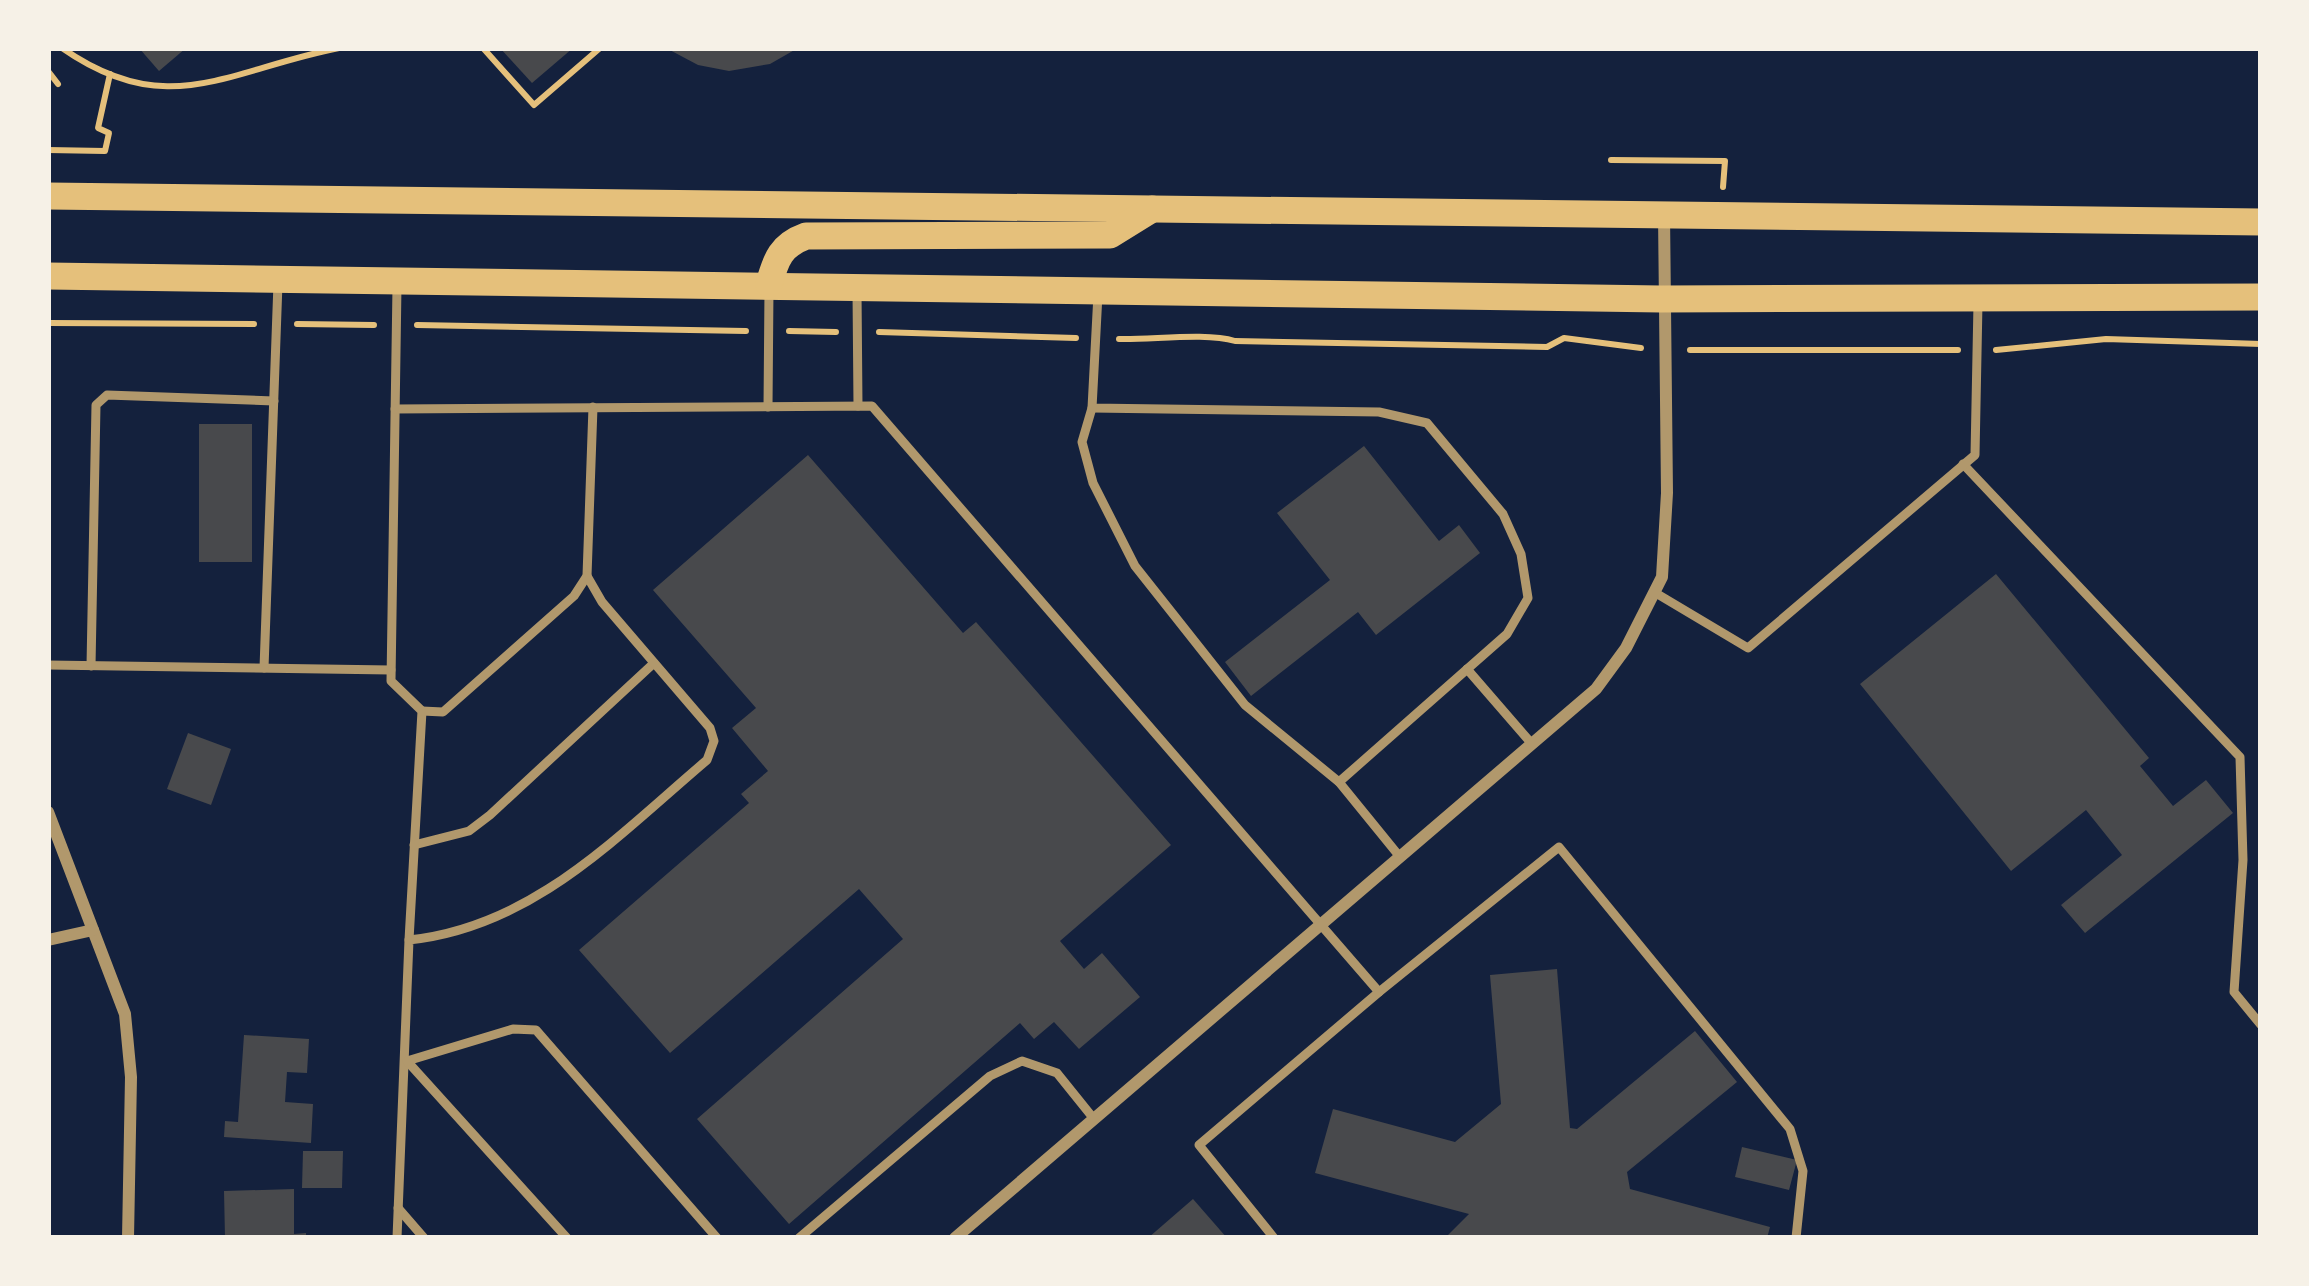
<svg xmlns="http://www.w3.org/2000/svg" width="2309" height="1286" font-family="'DejaVu Sans',sans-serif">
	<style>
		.building { fill: #48494c }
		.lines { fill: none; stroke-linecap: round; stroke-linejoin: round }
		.path { stroke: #e5c07b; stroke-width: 6 }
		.service { stroke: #b1986c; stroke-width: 9 }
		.minor { stroke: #b1986c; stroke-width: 12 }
		.primary { stroke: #e5c07b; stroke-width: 27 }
	</style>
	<rect width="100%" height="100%" fill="#14213d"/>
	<g class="building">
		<path d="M139,48h47l-27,23z"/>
		<path d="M500,48h73l-41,35z"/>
		<path d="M666,48h132l-28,16 -41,7 -31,-6z"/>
		<rect x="199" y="424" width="53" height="138"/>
		<path d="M1364,446l75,95 20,-16 21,28 -104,82 -18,-23 -107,84 -26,-34 105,-82 -53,-67z"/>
		<path d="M808,455l155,178 13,-11 195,223 -111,96 24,28 18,-16 38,44 -61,52 -25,-27 -20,17 -14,-16 -231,201 -92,-105 206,-180 -44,-50 -189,164 -91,-103 170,-147 -8,-9 27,-23 -36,-43 24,-20 -103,-118z"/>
		<path d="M1996,574l153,184 -9,8 33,40 33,-26 27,33 -148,120 -24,-28 61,-50 -36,-45 -75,61 -151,-187z"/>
		<path d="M188,733l43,16 -20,56 -44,-16z"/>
		<path d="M1557,969l13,159 7,1 118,-98 42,51 -110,90 3,17 140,38 -3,11h-322l24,-24 -154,-41 18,-64 122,33 46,-38 -11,-129z"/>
		<path d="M244,1035l65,4 -2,34 -20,-1 -2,30 28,2 -2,39 -87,-6 1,-16 13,1z"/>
		<path d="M1742,1147l55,13 -8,30 -54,-13z"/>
		<path d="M303,1151h40l-1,37h-40z"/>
		<path d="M294,1189v45l12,-1v5h-81l-1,-47z"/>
		<path d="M1193,1199l34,39h-79z"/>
	</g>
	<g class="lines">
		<g class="path">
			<path d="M62,48c106,74 165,22 277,0"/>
			<path d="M483,48l51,57 66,-57"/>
			<path d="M48,71l10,13"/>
			<path d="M48,150l57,1 4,-18 -11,-5 12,-54"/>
			<path d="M1611,160l114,1 -2,26"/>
			<path d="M48,323l206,1"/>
			<path d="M297,324l77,1"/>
			<path d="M417,325l329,6"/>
			<path d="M789,331l47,1"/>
			<path d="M879,332l197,6"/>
			<path d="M1119,339c33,1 87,-7 116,2l312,6 17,-9 77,10"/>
			<path d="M1690,350h268"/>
			<path d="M1996,350l110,-11 155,5"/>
		</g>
		<g class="service">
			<path d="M397,286l-6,395 31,30 -13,229"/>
			<path d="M857,291l1,115"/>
			<path d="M1098,294l-6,114 287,4 48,11 76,91 18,40 7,44 -21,36 -168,148"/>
			<path d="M768,407l1,-118"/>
			<path d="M1092,408l-10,34 11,41 42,83 110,139 94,77 61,75"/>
			<path d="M395,409l477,-3 507,586 -180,153 75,93"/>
			<path d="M1963,464l277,293 3,103 -9,132 27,33"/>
			<path d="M1654,592l94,56 227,-193 3,-152"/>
			<path d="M48,665l343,5"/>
			<path d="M91,666l5,-261 11,-10 167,6"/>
			<path d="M264,668l14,-385"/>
			<path d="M1467,669l65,75"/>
			<path d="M422,711l21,1 131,-116 13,-20 6,-169"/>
			<path d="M414,845l55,-14 21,-16 164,-152"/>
			<path d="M1379,992l180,-145 231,282 13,42 -7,67"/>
			<path d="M398,1208l26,30"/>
			<path d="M397,1238l12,-298c124,-13 207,-103 298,-180l7,-19 -4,-13 -108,-126 -15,-26"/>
			<path d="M567,1238l-160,-177 106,-32 23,1 181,208"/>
			<path d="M799,1238l191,-162 32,-15 35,12 37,46"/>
		</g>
		<g class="minor">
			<path d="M48,812l77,202 6,63 -3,161"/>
			<path d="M48,940l45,-10"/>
			<path d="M955,1238l641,-549 30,-41 36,-71 5,-84 -3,-279"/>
		</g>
		<g class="primary">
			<path d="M48,196l2213,26"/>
			<path d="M48,276l1613,23 600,-2"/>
			<path d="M769,284c7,-25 12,-39 37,-48l304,-1 42,-26"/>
		</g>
	</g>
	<rect width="2309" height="1286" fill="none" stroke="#f6f1e7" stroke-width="102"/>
</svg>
